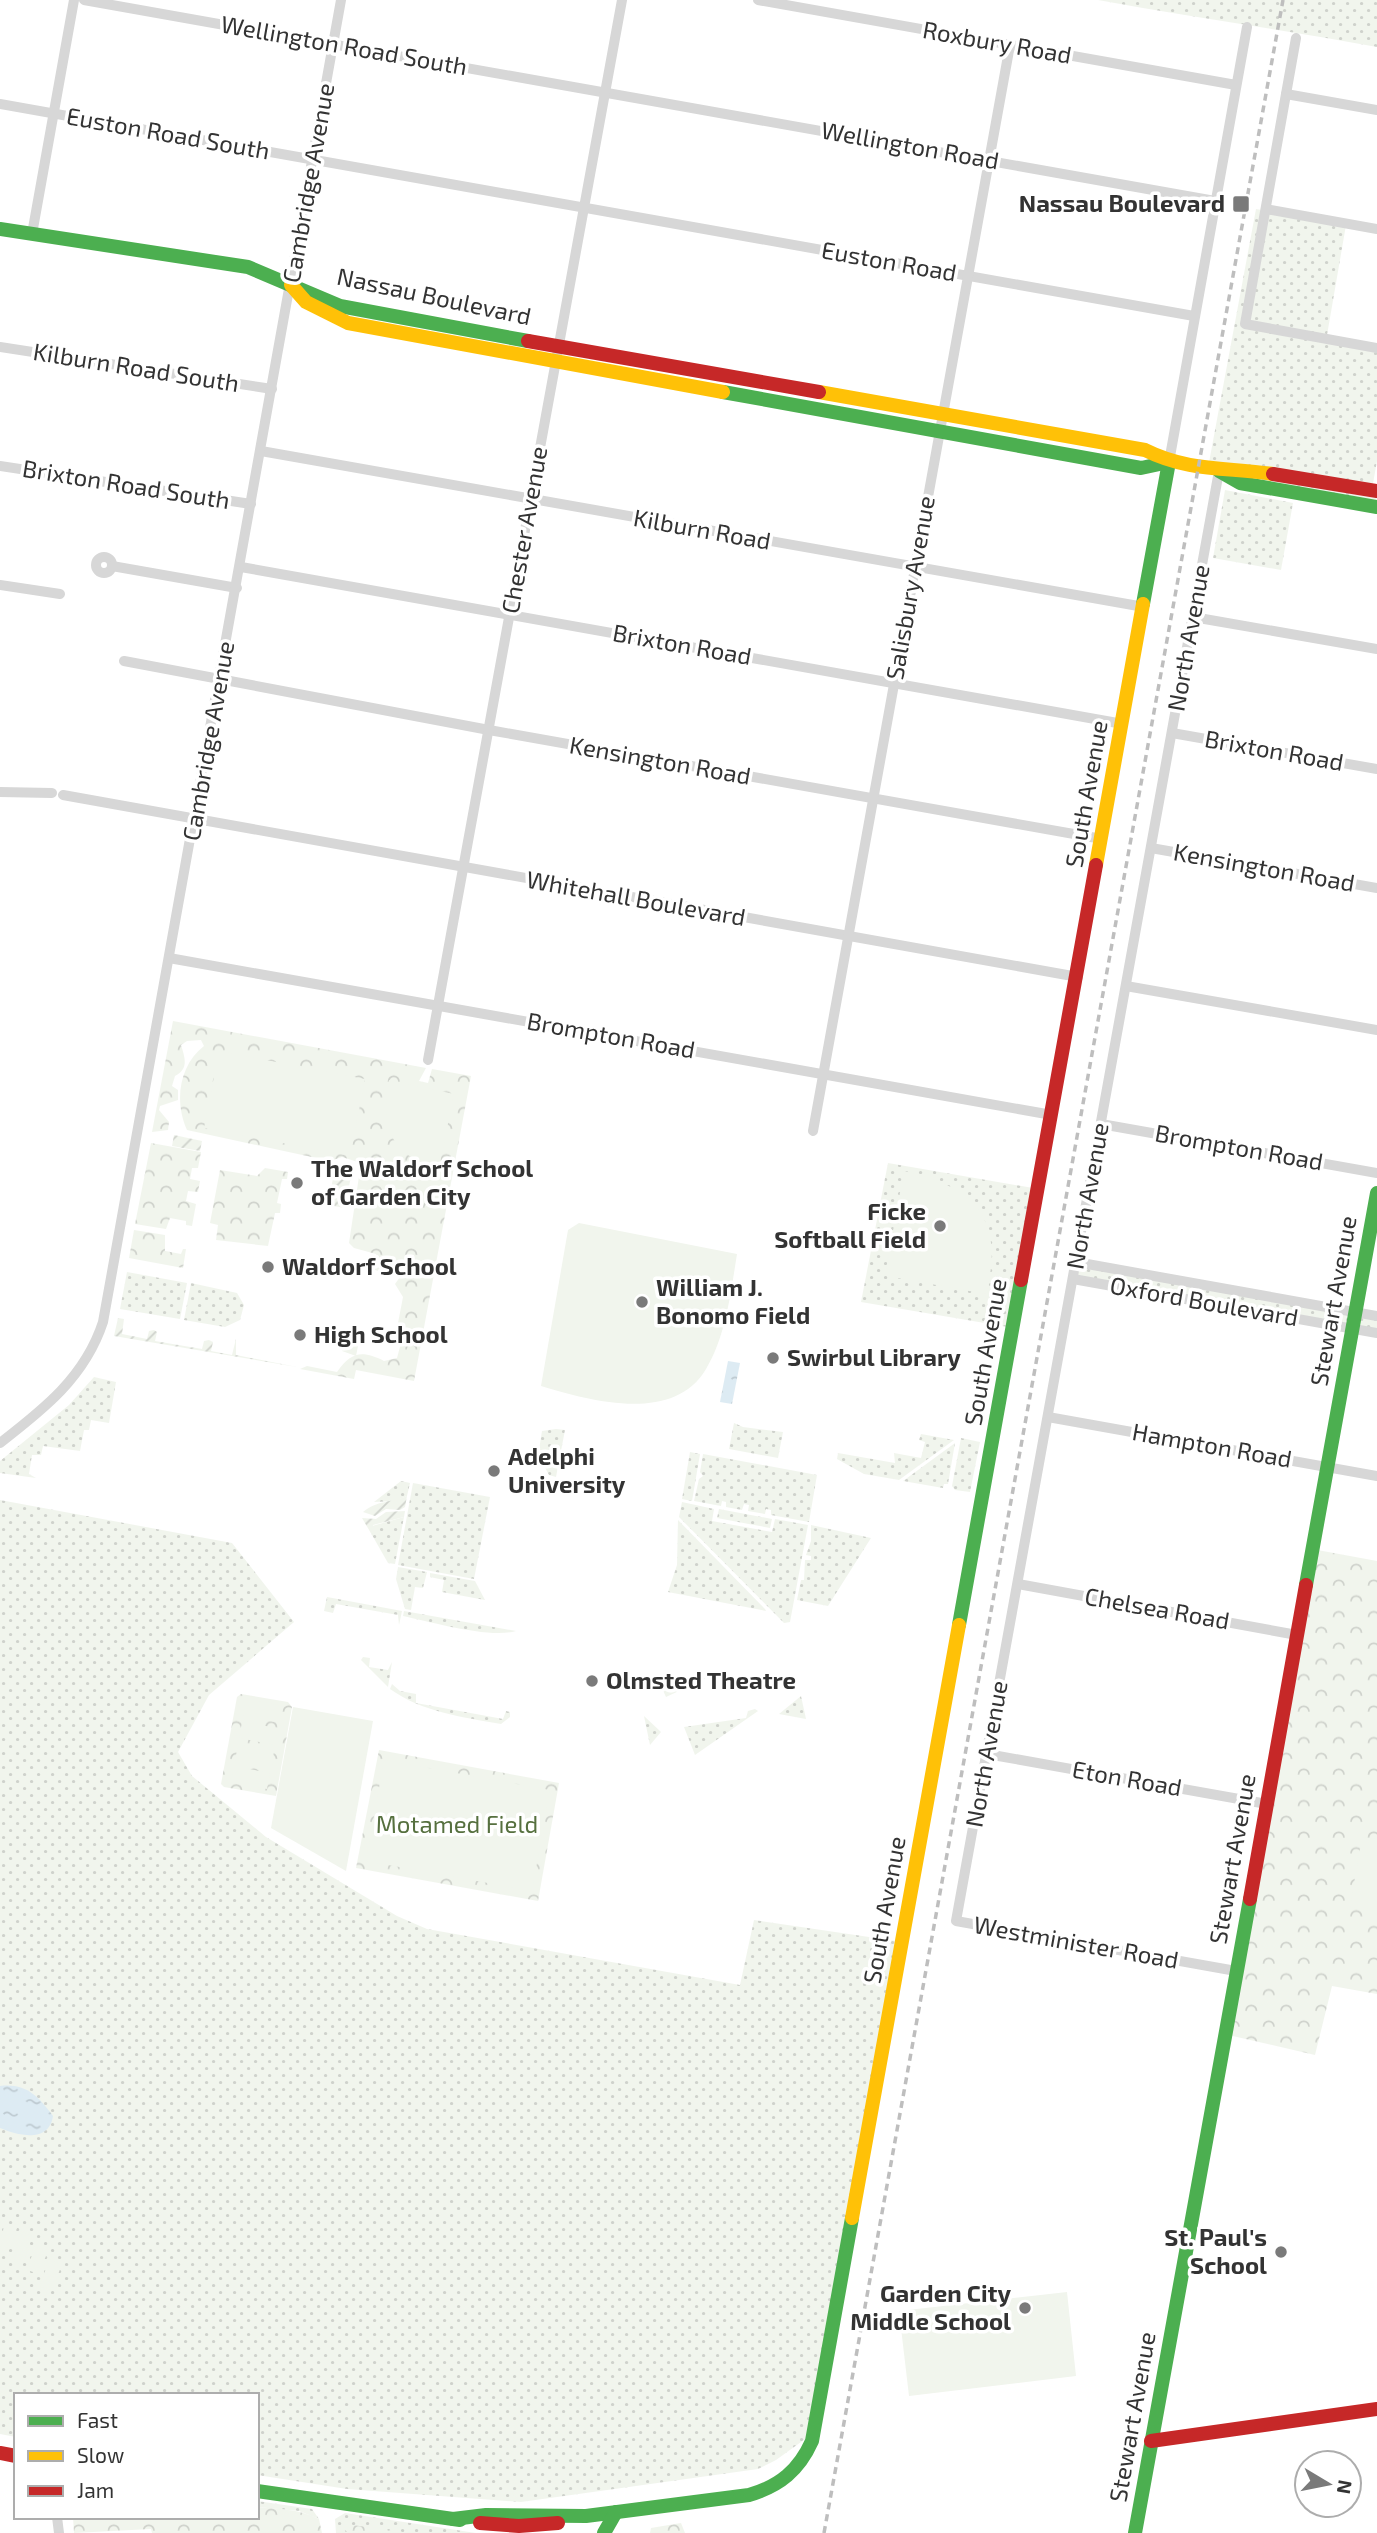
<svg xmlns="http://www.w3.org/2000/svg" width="1377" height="2533" font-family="'Exo 2',sans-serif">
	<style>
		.grass { fill: url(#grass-dots) }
		.forest { fill: url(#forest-crowns) }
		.garden { fill: url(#garden-furrows) }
		.pitch { fill: #f1f5ed }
		.water { fill: url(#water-ripples) }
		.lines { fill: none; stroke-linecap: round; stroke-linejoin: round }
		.street { stroke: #d7d7d7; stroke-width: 10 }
		.fast { stroke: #4caf50; stroke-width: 14 }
		.slow { stroke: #ffc107; stroke-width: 14 }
		.jam { stroke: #c62828; stroke-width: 14 }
		.rail { stroke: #bebebe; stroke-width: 3.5; stroke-dasharray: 7 5; stroke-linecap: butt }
		.poi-dot { fill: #7a7a7a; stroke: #fff; stroke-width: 2.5 }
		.labels { text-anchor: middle; stroke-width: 7; stroke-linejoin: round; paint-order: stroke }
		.street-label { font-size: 24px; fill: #333; stroke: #fff }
		.poi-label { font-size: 24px; font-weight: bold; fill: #333; stroke: #fff; text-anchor: start }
		.park-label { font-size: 24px; fill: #56703f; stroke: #fff }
	</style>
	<defs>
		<pattern id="grass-dots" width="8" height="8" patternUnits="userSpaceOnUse" patternTransform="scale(1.75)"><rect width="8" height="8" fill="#f1f5ed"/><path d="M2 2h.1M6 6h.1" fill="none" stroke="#cfd2cc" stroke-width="1.8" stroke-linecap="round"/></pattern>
		<pattern id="forest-crowns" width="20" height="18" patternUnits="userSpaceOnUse" patternTransform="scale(1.75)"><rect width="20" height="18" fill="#f1f5ed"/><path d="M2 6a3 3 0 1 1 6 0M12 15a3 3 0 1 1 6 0" fill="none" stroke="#cfd2cc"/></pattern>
		<pattern id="garden-furrows" width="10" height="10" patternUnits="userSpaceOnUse" patternTransform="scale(1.75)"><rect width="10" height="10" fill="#f1f5ed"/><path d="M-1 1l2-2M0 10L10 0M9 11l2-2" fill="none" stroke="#cfd2cc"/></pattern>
		<pattern id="water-ripples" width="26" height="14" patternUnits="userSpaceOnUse" patternTransform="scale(1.75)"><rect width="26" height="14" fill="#ddebf3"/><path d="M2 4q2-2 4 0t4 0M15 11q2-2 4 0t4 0" fill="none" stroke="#becad1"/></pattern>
	</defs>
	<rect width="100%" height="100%" fill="#fff"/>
	<g class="grass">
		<path d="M1098,0h279v47c-93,-17 -186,-30 -279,-47z"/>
		<path d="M1256,209l90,16 -20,116 51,9v111l-5,28 5,1v17l-136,-24 -33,-15z"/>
		<path d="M1225,490l68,13 -12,67 -68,-12z"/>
		<path d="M888,1163l145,25 -25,139 -147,-25z"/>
		<path d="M1077,1264l300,53v14l-302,-54z"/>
		<path d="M127,1272l60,11 -7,36 -60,-10z"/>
		<path d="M191,1283l46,10 7,12 -4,15 -15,7 -41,-7z"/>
		<path d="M94,1377l22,5 -7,41 -18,-3 -2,10h-5l-4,21 -37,-5 -2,9h-9l-3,19 7,4 -36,-5v-12l69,-56z"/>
		<path d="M734,1423l9,4 40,5 -5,26 -49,-9z"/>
		<path d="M556,1429l9,1 -9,47 -7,-2 -14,-26 4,1 3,-19z"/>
		<path d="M921,1434l33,6 -55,40 -35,-6 -27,-15 1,-6 57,10 -1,-10 27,5 4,-16 -6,-2z"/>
		<path d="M961,1438l19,4 -10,50 -15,-2 -3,-4z"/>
		<path d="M955,1443l-7,41h-4l-1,4 -40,-7z"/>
		<path d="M690,1452l10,2 -8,47 -10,-2z"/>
		<path d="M703,1454l114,21 -8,47 -38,-7v-5l-5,-1 -1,5 -17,-3 1,-6 -5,-1 -2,6 -16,-3v-5l-4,-1 -1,5 -27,-5 5,-22 4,-3 -3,-4z"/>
		<path d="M401,1481l9,2 -3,13 -12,5 -21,1z"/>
		<path d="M413,1483l77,14 -16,82 -76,-14z"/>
		<path d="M0,1500l232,43 62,79 -85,73 -31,57 14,24 74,61 131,79 30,13 313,56 14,-65 149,22 -95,495 -32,23 -18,9 -237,33 -174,-13 -90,-14v-80h-241v42l-16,-3z"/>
		<path d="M682,1502l32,7 -2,12 60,11 3,-13 33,6 -18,97 -6,1 -105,-106z"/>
		<path d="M719,1509l53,10 -2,9 -53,-10z"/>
		<path d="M404,1517l-9,47 -7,-1 -16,-28v-9z"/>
		<path d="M678,1520l87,89 1,2 -98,-19 9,-27z"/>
		<path d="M811,1525l60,13 -43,68 -31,-6 4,-20h3l1,-20h6v-4l-5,-1 5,-14z"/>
		<path d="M398,1567l29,5 -4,16 -8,-1 -4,23 -6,-1 -9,-30z"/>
		<path d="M430,1573l45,8 10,19 -43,-8 2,-12 -14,-3z"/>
		<path d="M327,1597l75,14 -3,14 -1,-10 -62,-11 -3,9 -9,-2z"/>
		<path d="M404,1611l112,20c-26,8 -84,-9 -113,-15z"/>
		<path d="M363,1657l7,1 -1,9 19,3 4,-8 -4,25 -27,-27z"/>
		<path d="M655,1676h56l-45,21 -5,-11 -10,-1z"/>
		<path d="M721,1676l19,1 12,9 -38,5 2,-12z"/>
		<path d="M392,1684l8,7 16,3v9l87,16 3,-8 4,1v5l-9,7c-39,-7 -79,-12 -111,-35z"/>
		<path d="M801,1696l5,23 -27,-5z"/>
		<path d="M755,1709l3,2 -63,44 -11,-28 62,-9 2,-7z"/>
		<path d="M644,1716l17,16 -11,13z"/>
		<path d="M257,2501l55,8 7,10 -20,-8 -42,-4z"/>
		<path d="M345,2513l131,20h-140l-1,-14z"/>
	</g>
	<g class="forest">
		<path d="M173,1021l253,47 -7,13 9,2 4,-14 39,7 -57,305 -58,-11 -2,9 -54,-10 7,-3 30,6c14,-20 25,-22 47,-11l13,-3 4,-15 -3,-20 5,-26 -8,-13 5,-7 -25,-7 1,-16 -22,-6 -5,-5 12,-80 -19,-6 -12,4 -143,-31c-13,-28 -8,-65 17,-84l-3,-6 -14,1 -6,4c4,13 8,24 -6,31l-3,10 6,4v10l-18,6 -1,4 10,12 -1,8 -16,2z"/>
		<path d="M151,1143l50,9 -3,16h-6l-2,11 10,2 -2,11 -10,-1 -2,10 10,3 -4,22 -6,-1v-4l-16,-3 -4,11 -31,-5z"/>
		<path d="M265,1168l23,4 -1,7h-5l-5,24 4,1 -1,9h-5l-7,33 -52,-6 2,-15 -8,-2 10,-53 37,6z"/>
		<path d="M134,1230l31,5v16l16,3 2,-5h3l-3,19 -54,-10z"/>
		<path d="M1312,1549l65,12v433l-45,-8 -17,69 -91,-21z"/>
		<path d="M241,1694l47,8 4,5 -16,89 -52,-9 -3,-3 16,-87z"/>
		<path d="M379,1750l180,33 -21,118 -182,-33z"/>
		<path d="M257,2507c21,2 43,2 62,12l3,14h-170l-1,-4 -77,4 -1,-16h184z"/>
		<path d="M681,2523l4,10h-35l1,-5z"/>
		<path d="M345,2524l65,9h-62l-4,-4z"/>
	</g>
	<g class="garden">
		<path d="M174,1135l28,6 -2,10 -28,-5z"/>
		<path d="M334,1173l17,3 -6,32 -17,-3z"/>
		<path d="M118,1318l6,1 -2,15 25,5 2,-8 5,-1 3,2 -2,9 47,8 2,-8 5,-1 4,2 -2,9 21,4 4,-16v16l61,12 -183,-31z"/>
		<path d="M407,1496l-2,11 -5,3 -14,-1 -11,7 -12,-4c14,-12 28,-9 44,-16z"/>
		<path d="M405,1511l-1,6 -31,8 -1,10 -10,-17 14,1 10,-7z"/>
	</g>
	<g class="pitch">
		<path d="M219,1051l146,28 -15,77 -146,-28z"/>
		<path d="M389,1080l65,14 -15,74c-51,-13 -57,-41 -50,-88z"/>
		<path d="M904,1171c72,16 101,48 82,123l-94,-17 -6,-8z"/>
		<path d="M579,1223l158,31c-6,37 -11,82 -31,115 -32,55 -116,32 -165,17l27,-156z"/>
		<path d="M348,1334l12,2 -4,20 -14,-5z"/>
		<path d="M246,1699l37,7 -3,17 -37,-7z"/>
		<path d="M293,1707l80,14 -27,150 -75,-43z"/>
		<path d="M242,1722l36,6 -3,17 -36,-7z"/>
		<path d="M238,1744l36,7 -2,16 -37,-6z"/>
		<path d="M384,1760l166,30 -18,101 -166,-30z"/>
		<path d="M234,1766l36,7 -3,16 -36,-6z"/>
		<path d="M1362,1837l15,2v72l-27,-4z"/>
		<path d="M4,2224l13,4 -10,27 -7,-3z"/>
		<path d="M20,2232l12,4 -9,27 -13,-5z"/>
		<path d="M36,2243l13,5 -10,26 -12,-4z"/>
		<path d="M49,2259l13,5 -10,26 -12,-4z"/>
		<path d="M1067,2292l9,84 -167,20 -10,-85z"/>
	</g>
	<g class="water">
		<path d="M728,1361l12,2 -8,41 -12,-2z"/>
		<path d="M0,2086c26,-3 38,10 53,30 -4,27 -34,20 -53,12z"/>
	</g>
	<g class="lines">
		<g class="street">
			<path d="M84,0l1131,201"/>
			<path d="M758,0l478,85"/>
			<path d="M1296,38l-51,286 132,24"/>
			<path d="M1286,94l91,16"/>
			<path d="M0,104l1194,212"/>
			<path d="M1266,209l111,20"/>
			<path d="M32,234l42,-234"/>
			<path d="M0,347l272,42"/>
			<path d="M261,451l883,156"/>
			<path d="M1169,462l78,-435"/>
			<path d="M0,466l251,38"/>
			<path d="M1219,471l-263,1450 280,50"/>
			<circle cx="104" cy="565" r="8"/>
			<path d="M112,566l125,22"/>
			<path d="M241,567l882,157"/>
			<path d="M0,585l60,9"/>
			<path d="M1193,617l184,32"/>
			<path d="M124,661l365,69 613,109"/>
			<path d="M1172,733l205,36"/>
			<path d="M0,792l52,1"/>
			<path d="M63,795l1015,182"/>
			<path d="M1151,848l226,40"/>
			<path d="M169,958l883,157"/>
			<path d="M1126,986l251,44"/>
			<path d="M428,1060l194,-1060"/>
			<path d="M1101,1124l276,49"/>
			<path d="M813,1131l197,-1086"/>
			<path d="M1076,1262l301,54"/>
			<path d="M1073,1279l304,54"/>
			<path d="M1048,1417l329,59"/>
			<path d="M0,1443c44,-34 85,-66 103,-121l238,-1322"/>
			<path d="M1018,1584l279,51"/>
			<path d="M987,1754l280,50"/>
			<path d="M57,2517l2,16"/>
		</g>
		<g class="fast">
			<path d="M0,229l248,38 92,39 188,35"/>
			<path d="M723,392l418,76 28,-6"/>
			<path d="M1219,471l21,12 137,24"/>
			<path d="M1143,604l26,-142"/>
			<path d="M1306,1585l71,-392"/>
			<path d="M959,1625l62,-345"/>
			<path d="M257,2491l203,29"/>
			<path d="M453,2519l33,-4 100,1 163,-21c31,-9 50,-25 63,-54l40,-223"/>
			<path d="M604,2533l12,-21"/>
			<path d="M1135,2533l115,-634"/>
		</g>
		<g class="slow">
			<path d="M291,285l15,17 42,21 375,69"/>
			<path d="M819,392l326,58c44,22 82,17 128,24"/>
			<path d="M1096,865l47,-261"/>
			<path d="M852,2218l107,-593"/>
		</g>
		<g class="jam">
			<path d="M528,341l291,51"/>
			<path d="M1273,474l104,17"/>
			<path d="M1021,1280l75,-415"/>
			<path d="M1250,1899l56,-314"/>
			<path d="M1151,2441l226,-32"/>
			<path d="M0,2453l16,3"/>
			<path d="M480,2523l39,3 39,-3"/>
		</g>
		<path class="rail" d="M824,2533l459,-2533"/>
	</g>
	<g class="poi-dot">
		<rect x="1232" y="195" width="18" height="18" rx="3.5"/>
		<circle cx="297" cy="1183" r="7"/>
		<circle cx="940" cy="1226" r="7"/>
		<circle cx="268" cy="1267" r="7"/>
		<circle cx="642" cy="1302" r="7"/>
		<circle cx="300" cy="1335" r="7"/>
		<circle cx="773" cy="1358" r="7"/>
		<circle cx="494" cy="1471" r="7"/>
		<circle cx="592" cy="1681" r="7"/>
		<circle cx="1281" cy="2252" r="7"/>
		<circle cx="1025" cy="2308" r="7"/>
	</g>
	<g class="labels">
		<g class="street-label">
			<text transform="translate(997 43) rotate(10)" y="8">Roxbury Road</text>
			<text transform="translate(344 46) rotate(10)" y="8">Wellington Road South</text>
			<text transform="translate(168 134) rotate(10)" y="8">Euston Road South</text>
			<text transform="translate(910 146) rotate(10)" y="8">Wellington Road</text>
			<text transform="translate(309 183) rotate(-80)" y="8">Cambridge Avenue</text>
			<text transform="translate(889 262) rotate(10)" y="8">Euston Road</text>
			<text transform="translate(434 297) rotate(12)" y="8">Nassau Boulevard</text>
			<text transform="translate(136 368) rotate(9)" y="8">Kilburn Road South</text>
			<text transform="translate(126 485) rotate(9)" y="8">Brixton Road South</text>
			<text transform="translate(525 530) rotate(-80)" y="8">Chester Avenue</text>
			<text transform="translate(702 530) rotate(10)" y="8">Kilburn Road</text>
			<text transform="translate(911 588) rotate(-80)" y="8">Salisbury Avenue</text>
			<text transform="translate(1189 638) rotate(-80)" y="8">North Avenue</text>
			<text transform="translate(682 645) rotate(10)" y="8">Brixton Road</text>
			<text transform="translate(209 741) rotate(-80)" y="8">Cambridge Avenue</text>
			<text transform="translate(1274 751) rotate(10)" y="8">Brixton Road</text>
			<text transform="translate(660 761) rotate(10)" y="8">Kensington Road</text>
			<text transform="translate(1087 794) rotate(-80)" y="8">South Avenue</text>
			<text transform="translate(1264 868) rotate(10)" y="8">Kensington Road</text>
			<text transform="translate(636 899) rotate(10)" y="8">Whitehall Boulevard</text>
			<text transform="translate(611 1036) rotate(10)" y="8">Brompton Road</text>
			<text transform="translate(1239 1148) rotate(10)" y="8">Brompton Road</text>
			<text transform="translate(1088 1196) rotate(-80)" y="8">North Avenue</text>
			<text transform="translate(1334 1301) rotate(-80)" y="8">Stewart Avenue</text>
			<text transform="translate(1204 1302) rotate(10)" y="8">Oxford Boulevard</text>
			<text transform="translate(986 1352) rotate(-80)" y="8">South Avenue</text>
			<text transform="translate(1212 1446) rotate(10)" y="8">Hampton Road</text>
			<text transform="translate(1157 1609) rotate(10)" y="8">Chelsea Road</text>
			<text transform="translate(987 1754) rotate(-80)" y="8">North Avenue</text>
			<text transform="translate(1127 1779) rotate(10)" y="8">Eton Road</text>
			<text transform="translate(1233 1859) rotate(-80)" y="8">Stewart Avenue</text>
			<text transform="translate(885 1910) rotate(-80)" y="8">South Avenue</text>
			<text transform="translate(1076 1943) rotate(10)" y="8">Westminister Road</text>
			<text transform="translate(1133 2417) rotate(-80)" y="8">Stewart Avenue</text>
		</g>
		<g class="poi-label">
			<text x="1225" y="212" text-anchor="end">Nassau Boulevard</text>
			<text x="311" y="1177">The Waldorf School<tspan x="311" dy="28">of Garden City</tspan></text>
			<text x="926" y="1220" text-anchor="end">Ficke<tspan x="926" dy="28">Softball Field</tspan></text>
			<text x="282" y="1275">Waldorf School</text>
			<text x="656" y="1296">William J.<tspan x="656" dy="28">Bonomo Field</tspan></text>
			<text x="314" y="1343">High School</text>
			<text x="787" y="1366">Swirbul Library</text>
			<text x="508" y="1465">Adelphi<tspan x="508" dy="28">University</tspan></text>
			<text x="606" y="1689">Olmsted Theatre</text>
			<text x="1267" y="2246" text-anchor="end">St. Paul's<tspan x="1267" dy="28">School</tspan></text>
			<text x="1011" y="2302" text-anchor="end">Garden City<tspan x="1011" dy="28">Middle School</tspan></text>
		</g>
		<g class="park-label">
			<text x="457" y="1833">Motamed Field</text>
		</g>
	</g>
	<rect x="14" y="2393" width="245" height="126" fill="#ffffff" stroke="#adadad" stroke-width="2"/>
	<rect x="28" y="2416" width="35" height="10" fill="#4caf50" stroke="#adadad" stroke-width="2"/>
	<text x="77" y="2428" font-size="21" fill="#333333">Fast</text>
	<rect x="28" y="2451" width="35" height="10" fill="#ffc107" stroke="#adadad" stroke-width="2"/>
	<text x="77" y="2463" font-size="21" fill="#333333">Slow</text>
	<rect x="28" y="2486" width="35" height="10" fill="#c62828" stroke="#adadad" stroke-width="2"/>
	<text x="77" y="2498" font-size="21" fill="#333333">Jam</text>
	<g transform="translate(1328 2484) rotate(100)"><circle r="33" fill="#ffffff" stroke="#adadad" stroke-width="2"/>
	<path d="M0-5L12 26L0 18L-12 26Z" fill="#7a7a7a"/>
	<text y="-10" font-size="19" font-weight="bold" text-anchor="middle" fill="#333333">N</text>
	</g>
</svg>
